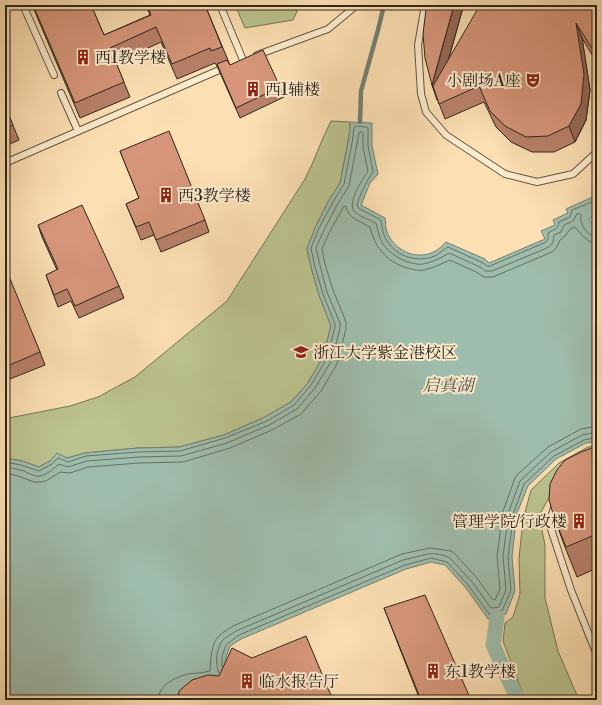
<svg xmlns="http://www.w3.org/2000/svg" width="602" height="705" font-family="'Libre Bodoni','Noto Serif SC',serif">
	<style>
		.green { fill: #bbc38f; stroke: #747455 }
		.water { fill: #9fbdad; stroke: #728073 }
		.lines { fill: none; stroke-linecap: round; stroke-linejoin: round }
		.shore { stroke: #667164; stroke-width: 1 }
		.stream { stroke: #728073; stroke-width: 4.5 }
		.canal { stroke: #9fbdad; stroke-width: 15 }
		.lane-casing { stroke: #625441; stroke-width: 8 }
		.lane { stroke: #fdebce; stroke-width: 6 }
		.wall { fill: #b9816a; stroke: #2e251b }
		.shaded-wall { fill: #966956; stroke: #2e251b }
		.building { fill: #d7967b; stroke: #2e251b }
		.labels { text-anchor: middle; stroke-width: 4; stroke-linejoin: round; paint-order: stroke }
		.poi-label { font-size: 16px; fill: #2e251b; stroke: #fdebce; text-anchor: start }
		.water-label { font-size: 17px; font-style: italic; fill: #505347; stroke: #fdebce }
	</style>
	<rect width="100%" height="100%" fill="#fce0b3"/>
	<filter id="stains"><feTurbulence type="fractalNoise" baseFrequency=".005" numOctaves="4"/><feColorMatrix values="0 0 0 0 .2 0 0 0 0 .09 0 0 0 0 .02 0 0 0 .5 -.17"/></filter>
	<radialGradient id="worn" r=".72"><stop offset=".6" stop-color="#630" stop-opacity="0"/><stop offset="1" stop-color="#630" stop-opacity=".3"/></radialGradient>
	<g class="green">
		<path d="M235,5h65l-7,15 -48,8z"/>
		<path d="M331,121l19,1v7l-2,13 -8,41 -11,17 -13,26 -9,22 4,19 8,28 12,31 -8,31 -15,26 -17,19 -26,15 -41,18 -45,12 -41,1 -53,5 -18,5 -17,3 -11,6 -17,-6 -17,-3v-40h4l61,-12 28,-9 37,-20 92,-76 78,-122c10,-19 16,-39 26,-58z"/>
		<path d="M597,445v15l-39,21 -19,35 6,29v53l13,53 21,49h-51l-6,-8 -19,-51 2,-18 8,-6 7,-23 -1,-36 4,-38 8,-30 28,-27 29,-16z"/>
	</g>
	<path class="water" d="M350,122l22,1v23l6,28 -8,9 -9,22 24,13c1,3 0,7 1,10 3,15 19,28 35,27 10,0 19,-6 25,-13l39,17 4,4 56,-24 -4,-8 14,-6 -2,-5 15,-7 -2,-4 31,-14v18l-8,6 8,11v211l-11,2 -30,16 -28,27 -11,27 -5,44 3,34 -9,23 -18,5 -22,-31 -21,-23 -14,-3 -25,7 -165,70 -11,7 -4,11 -1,9 3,8 -50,20 -7,6h-166v-242l17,3 17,6 11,-6 7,-8 10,5 18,-5 53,-5 41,-1 45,-12 41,-18 26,-15 17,-19 15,-26 8,-31 -12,-31 -8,-28 -4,-19 9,-22 13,-26 11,-17 8,-41 2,-13z"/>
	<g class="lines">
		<g class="shore">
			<path d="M5,462l16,3 18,6 13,-7 6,-6 10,4 18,-6 52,-4 42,-1 45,-13 42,-17 27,-16 17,-20 16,-27 8,-31v-3l-12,-30 -8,-27 -4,-19 8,-20 14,-26 11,-18 8,-41 2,-15 1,-2 11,1 2,1v18l5,26 -6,9 -6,13 -4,10 1,3 2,2 21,11c1,7 2,15 6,21 10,16 31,22 48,15 5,-3 8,-6 13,-9l35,16 4,3h3l56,-24 2,-3v-6c6,-4 10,-3 11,-11l11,-5 2,-7 25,-10"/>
			<path d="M5,467c5,1 11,2 16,3 6,2 13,7 19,6 7,-1 14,-8 19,-12l9,3 19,-6 52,-4 42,-1 46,-13 42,-18 28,-16 18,-21 17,-28 8,-32v-5l-13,-31 -7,-27 -4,-17 8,-18 13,-25 12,-19 10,-53 1,-1h2l1,1v14l5,24c-5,8 -21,31 -14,40 4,5 16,9 22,12 2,7 3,15 7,21 7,11 27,22 40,20 10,-2 18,-6 26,-11l31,14 5,4h7l57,-24 4,-5 1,-7 7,-3 3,-7 9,-4 4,-7 1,-1 3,2c-2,9 6,21 16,22"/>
			<path d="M5,473l13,3 16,6h6l6,-1 14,-9 10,1 18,-6 51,-4 44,-1 47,-14 42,-18 29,-16 20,-23 16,-27 9,-35v-7l-13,-32 -8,-26 -3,-15 7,-16 15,-27 2,1c3,12 14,14 24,20 5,22 19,37 41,42 5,1 9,2 13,1 9,-2 17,-6 26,-10l26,12 8,5h9l59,-25 5,-5 3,-7 6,-5 4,-6 4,-2 2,1c6,7 11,15 21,15"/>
			<path d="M222,667v-11l4,-11 13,-10 166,-70 26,-7 16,4 22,24 20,28h2l11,-3 9,-21 -3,-33 6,-45 10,-28 30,-28 30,-16 13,-3"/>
			<path d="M219,673c-4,-9 -3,-23 3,-32 3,-4 10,-7 14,-10l167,-71 25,-6c7,-1 16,1 22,4l23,25 18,25h2l6,-1 7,-17 -3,-34 6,-45 11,-30 31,-29 31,-17 15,-3"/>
			<path d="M158,700c0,-14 17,-23 30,-26 7,-1 15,-1 22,-3 1,-11 0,-27 10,-36 3,-3 9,-6 13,-9l169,-72 28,-6 21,3 4,3 10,11 12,13 15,21 3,1 5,-11 -3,-33 6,-45 12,-33 3,-4 30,-27 33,-18 16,-3"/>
		</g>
		<path class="stream" d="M360,122l1,-31 17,-61 6,-25"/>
		<path class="canal" d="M497,617l-4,28 23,51 3,4"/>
		<g class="lane-casing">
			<g id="lane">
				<path d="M23,5l31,70"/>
				<path d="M220,5l23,55"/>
				<path d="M425,5l-7,40 3,49 5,18 20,23 59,39 32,8 36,-8 24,-22"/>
				<path d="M257,55l71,-26 29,-24"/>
				<path d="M61,93l17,38"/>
				<path d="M5,163l221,-96"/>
				<path d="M555,505l-6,18 22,67 26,65"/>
			</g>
		</g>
		<use href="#lane" class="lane"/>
	</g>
	<g class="wall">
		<path d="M32,5h59l13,30 46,-20 -4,-10h59l25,60 50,22 4,10 -44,21 -19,-43 -4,-9 -2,-3 -38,16 -16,-37 -45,21 14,34 -50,21z"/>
		<path d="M597,5v58l-15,-25 8,52 -4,30 -11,22 -21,10h-22l-21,-10 -15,-15 -12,-25 -39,17 -13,-34 30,-74 -13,47z"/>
		<path d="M5,106l14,34 -14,6z"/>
		<path d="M120,151l85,69 4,12 -48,20 -7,-17 -13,5 -15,-36 13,-6z"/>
		<path d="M38,225l81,61 5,12 -45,20 -8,-17 -13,6 -12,-32 11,-5 -15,-33z"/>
		<path d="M5,270l35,82 5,13 -40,16z"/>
		<path d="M597,446v122l-20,9 -12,-30 -11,-30z"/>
		<path d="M384,608l87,92h-51z"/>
	</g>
	<g class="shaded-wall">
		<path d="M454,5h11l-3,6 -25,89 -5,-15z"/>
		<path d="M576,23l6,15 8,52 -4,30 -11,22 -6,-16z"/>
	</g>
	<g class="building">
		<path d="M33,5h58l13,30 47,-20 -4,-10h58l17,42 -11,4 -1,-3 -38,16 -16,-37 -46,21 14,34 -49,21z"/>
		<path d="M427,5h27l-22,80 -7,-27 -2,-24 3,-25z"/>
		<path d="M480,5h117v51l-21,-33 8,51 -3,30 -12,22 -21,10 -22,1 -21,-11 -15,-15 -11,-25 -40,18 -6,-18z"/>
		<path d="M263,50l17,37 -44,21 -19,-44 10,-4 3,5z"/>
		<path d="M5,106l8,19 -8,4z"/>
		<path d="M169,131l36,89 -49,20 -7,-18 -13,5 -10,-23 13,-6 -19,-47z"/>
		<path d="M82,205l37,81 -44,20 -8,-17 -13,6 -8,-20 12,-6 -20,-44z"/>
		<path d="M6,269l34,83 -35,15v-97z"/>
		<path d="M597,446v88l-31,13 -12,-30 -5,-17 1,-16 7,-14 8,-10 16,-8z"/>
		<path d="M425,595l46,105h-50l-37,-92z"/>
		<path d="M306,636l27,64h-155l1,-9 13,-11 16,-5 11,1 13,-28 20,10z"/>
	</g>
	<defs>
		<g id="building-bare" transform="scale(1.2)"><path d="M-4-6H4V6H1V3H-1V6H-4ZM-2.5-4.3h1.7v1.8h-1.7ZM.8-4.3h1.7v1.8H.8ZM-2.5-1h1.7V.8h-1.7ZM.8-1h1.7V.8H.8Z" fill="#8f2418" stroke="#fdebce" stroke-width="2.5" paint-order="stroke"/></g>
		<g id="theatre-bare" transform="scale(1.2)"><path d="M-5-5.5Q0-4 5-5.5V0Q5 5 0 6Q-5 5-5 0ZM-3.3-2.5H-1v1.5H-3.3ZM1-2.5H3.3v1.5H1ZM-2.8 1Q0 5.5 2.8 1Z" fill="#8f2418" stroke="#fdebce" stroke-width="2.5" paint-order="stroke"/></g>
		<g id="university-bare" transform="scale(1.2)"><path d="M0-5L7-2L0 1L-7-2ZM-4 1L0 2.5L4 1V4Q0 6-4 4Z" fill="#8f2418" stroke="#fdebce" stroke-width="2.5" paint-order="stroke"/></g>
	</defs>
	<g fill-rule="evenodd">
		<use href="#building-bare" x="83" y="57"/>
		<use href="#theatre-bare" x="533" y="80"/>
		<use href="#building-bare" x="253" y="89"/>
		<use href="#building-bare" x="166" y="195"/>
		<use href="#university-bare" x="301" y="352"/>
		<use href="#building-bare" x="579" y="521"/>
		<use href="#building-bare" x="433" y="671"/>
		<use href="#building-bare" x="247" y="681"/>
	</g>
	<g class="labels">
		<g class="poi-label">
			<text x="95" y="63">西1教学楼</text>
			<text x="521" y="86" text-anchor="end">小剧场A座</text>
			<text x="265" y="95">西1辅楼</text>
			<text x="178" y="201">西3教学楼</text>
			<text x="313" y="358">浙江大学紫金港校区</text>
			<text x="567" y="527" text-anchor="end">管理学院/行政楼</text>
			<text x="445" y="677">东1教学楼</text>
			<text x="259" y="687">临水报告厅</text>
		</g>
		<g class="water-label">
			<text x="448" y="391">启真湖</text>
		</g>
	</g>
	<rect width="602" height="705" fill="none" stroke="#fce0b3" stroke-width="20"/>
	<rect x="6" y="6" width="590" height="693" fill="none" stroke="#2e251b" stroke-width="2"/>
	<rect x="10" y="10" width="582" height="685" fill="none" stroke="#2e251b"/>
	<rect width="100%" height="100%" filter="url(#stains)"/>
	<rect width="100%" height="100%" fill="url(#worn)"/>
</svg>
